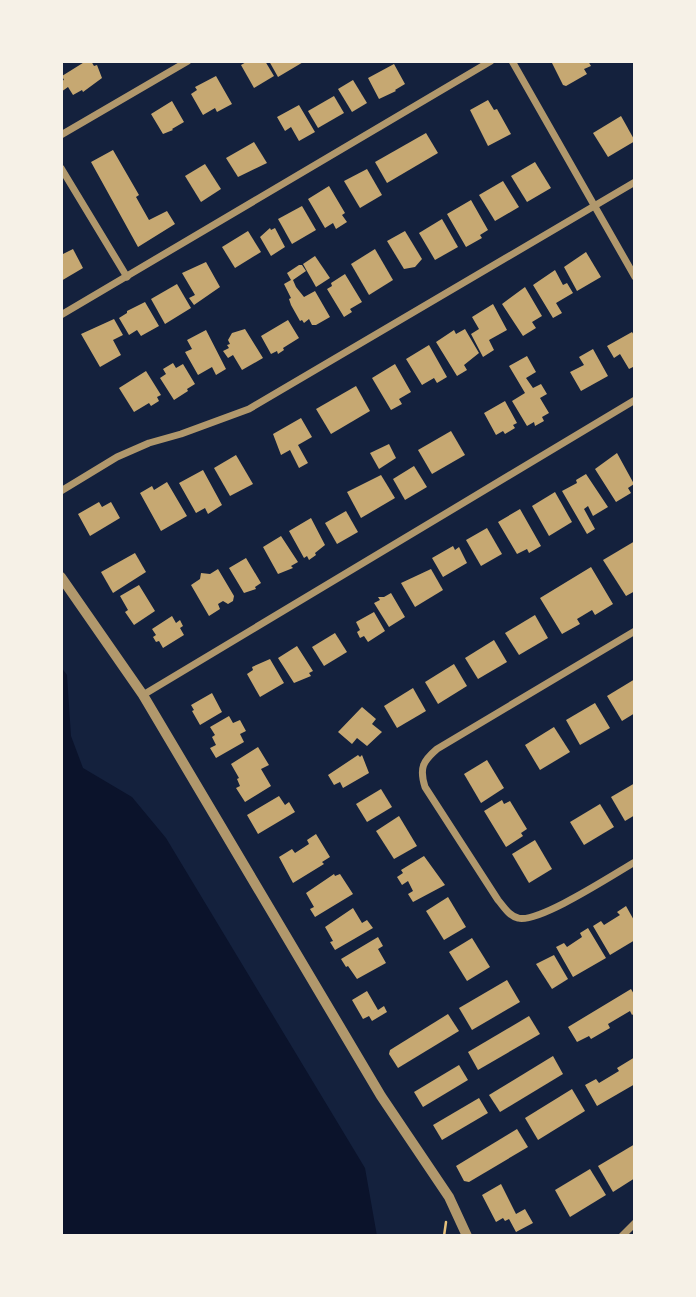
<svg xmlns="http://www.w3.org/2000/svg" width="696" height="1297" font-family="'Public Sans',sans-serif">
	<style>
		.water { fill: #0b132b }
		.building { fill: #c6a872 }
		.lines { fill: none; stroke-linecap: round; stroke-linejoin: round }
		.path { stroke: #e5c07b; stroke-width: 2.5 }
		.minor { stroke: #b1986c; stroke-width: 7 }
		.tertiary { stroke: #b1986c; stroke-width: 10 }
	</style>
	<rect width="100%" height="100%" fill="#14213d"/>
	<path class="water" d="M61,667l6,8 4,61 12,32 49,29 34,41 199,330 12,68h-316z"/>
	<g class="building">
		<path d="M86,61h5l3,5 3,-1 5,13 -19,14 -1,-2 -9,5 -5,-8 -7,5v-11l3,-1 -2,-4z"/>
		<path d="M248,61h17l9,15 -20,12 -13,-23z"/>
		<path d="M269,61h36l-27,16z"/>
		<path d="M551,61h37l3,5 -7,3 3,5 -21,12 -3,-1z"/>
		<path d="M394,64l11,20 -10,6 1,1 -17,8 -11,-21z"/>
		<path d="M216,76l16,28 -15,8 -2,-4 -12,7 -12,-21 6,-4 -2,-3z"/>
		<path d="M353,80l14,23 -15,9 -14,-23z"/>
		<path d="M334,96l10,17 -26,15 -10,-17z"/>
		<path d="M488,100l6,10 3,-1 14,25 -23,12 -18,-36z"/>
		<path d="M172,101l12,21 -12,7 1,1 -10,4 -12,-20z"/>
		<path d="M299,105l16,27 -16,9 -8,-14 -6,4 -8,-14z"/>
		<path d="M621,116l14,25 -27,16 -15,-24z"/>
		<path d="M426,133l12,20 -51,30 -12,-21z"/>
		<path d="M254,142l13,21 -29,14 -12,-19z"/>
		<path d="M113,150l26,45 -3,2 13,23 18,-9 8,13 -37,23 -47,-85z"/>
		<path d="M535,162l16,26 -24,14 -16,-26z"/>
		<path d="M205,164l16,25 -20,13 -16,-26z"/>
		<path d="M367,169l15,26 -22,13 -16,-27z"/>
		<path d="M503,181l16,26 -24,14 -16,-26z"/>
		<path d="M329,186l16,27 -3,2 5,7 -11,7 -3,-6 -8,5 -17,-29z"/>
		<path d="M471,200l17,30 -8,5 2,3 -16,9 -19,-33z"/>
		<path d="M302,206l14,24 -24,14 -14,-25z"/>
		<path d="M442,219l16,28 -23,13 -16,-27z"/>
		<path d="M270,228l1,2 4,-2 10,19 -14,9 -11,-19z"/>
		<path d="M248,231l13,21 -26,16 -13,-21z"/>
		<path d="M405,231l17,28 -7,8 -11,2 -17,-28z"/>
		<path d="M73,249l10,19 -22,13v-26z"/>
		<path d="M375,249l18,31 -24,15 -18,-31z"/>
		<path d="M586,252l15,25 -24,14 -13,-24z"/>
		<path d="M315,256l15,22 -14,9 -13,-23z"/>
		<path d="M206,262l14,25 -26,18 -5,-7 6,-3 -13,-22z"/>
		<path d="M299,265h3l4,6 -13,9 3,7 8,10 11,-6 15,26 -14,8h-4l-3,-6 -5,4 -2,-3 -2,1 -9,-16 -2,-6 2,-1 -7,-14 7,-4 -4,-7z"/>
		<path d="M555,270l8,15 4,-2 6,10 -17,10 6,10 -9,5 -20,-33z"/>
		<path d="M345,274l17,28 -12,7 2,3 -8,5 -17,-28 5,-3 -1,-3z"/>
		<path d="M177,284l14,24 -26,16 -14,-25z"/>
		<path d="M525,287l17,29 -10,6 4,6 -13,8 -21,-32z"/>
		<path d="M145,302l14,24 -18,10 -4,-6 -8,5 -10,-17 8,-5v-2z"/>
		<path d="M493,304l14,26 -18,10 5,10 -11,7 -12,-23 8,-5 -7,-12z"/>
		<path d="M114,319l9,16 -10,5 8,15 -21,12 -19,-33z"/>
		<path d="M288,320l11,18 -16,10 1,2 -6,4 -1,-3 -6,3 -10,-18z"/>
		<path d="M245,329l18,29 -21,12 -9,-15 -5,3 -5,-7 6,-3 -2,-3 3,-1 -2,-4 4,-7z"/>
		<path d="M465,329l14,24 -15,12 3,5 -10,6 -21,-34 18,-12 2,4z"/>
		<path d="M206,330l20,39 -10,6 -4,-8 -14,8 -13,-23 7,-3 -5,-9z"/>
		<path d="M632,332l3,5v29l-6,3 -9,-15 -6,4 -7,-12z"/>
		<path d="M429,345l18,32 -10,6 -3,-5 -12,7 -16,-26z"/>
		<path d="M593,349l15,27 -27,15 -11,-19 14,-7 -5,-8z"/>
		<path d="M527,356l9,16 -10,6 7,10 8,-4 6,10 -7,4 9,15 -7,4 2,4 -9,5 -1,-4 -7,4 -15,-25 13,-8 -16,-27z"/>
		<path d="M173,363l3,5 7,-4 12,20 -8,5 1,2 -14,9 -14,-22 6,-4 -3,-5z"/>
		<path d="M395,364l16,28 -12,7 3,5 -11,6 -19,-32z"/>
		<path d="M146,371l15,24 -4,2 2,4 -8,5 -2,-3 -15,9 -15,-24z"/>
		<path d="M356,386l14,25 -39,23 -15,-25z"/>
		<path d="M505,401l12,22 -4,2 2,3 -10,6 -2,-3 -7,4 -12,-22z"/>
		<path d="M301,418l11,19 -14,8 10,18 -9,5 -9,-18 -9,5 -8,-21z"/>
		<path d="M451,431l14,24 -33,19 -14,-24z"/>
		<path d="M389,444l7,14 -17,11 -9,-16z"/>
		<path d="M617,453l17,31 -6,4 3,5 -15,9 -21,-33z"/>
		<path d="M236,455l17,29 -23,12 -16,-28z"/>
		<path d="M414,466l13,21 -22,13 -12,-21z"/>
		<path d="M203,470l19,35 -14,9 -3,-6 -9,5 -17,-30z"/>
		<path d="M586,474l22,33 -15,9 -5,-10 -4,3 11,20 -8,5 -25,-43 15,-8 -1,-3z"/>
		<path d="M381,475l14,23 -34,20 -14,-26z"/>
		<path d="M167,482l20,34 -26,15 -21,-38 12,-7 2,4z"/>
		<path d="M555,492l17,30 -23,14 -17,-30z"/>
		<path d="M99,502l3,5 9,-5 9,16 -30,18 -12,-22z"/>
		<path d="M520,509l21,37 -12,7 -2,-4 -10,5 -19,-32z"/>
		<path d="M346,511l12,21 -21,12 -12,-21z"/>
		<path d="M311,518l14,27 -10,8 1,2 -7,5 -2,-4 -3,2 -15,-27z"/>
		<path d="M487,528l15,26 -21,12 -15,-26z"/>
		<path d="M281,536l17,26 -7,4 2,2 -15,6 -15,-27z"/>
		<path d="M635,541v50l-9,5 -23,-36z"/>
		<path d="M453,546l2,4 4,-3 8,16 -24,14 -11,-19z"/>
		<path d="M135,553l11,19 -33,21 -12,-21z"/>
		<path d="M246,558l15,25 -6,4 1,2 -12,4 -15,-25z"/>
		<path d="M591,567l22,37 -18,11 -3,-5 -15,9 3,5 -18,10 -22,-36z"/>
		<path d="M218,569l16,27 -1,5 -5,3 -5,-3 -5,3 2,5 -11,7 -18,-31 9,-6 1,-6 9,1z"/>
		<path d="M431,569l12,21 -28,17 -14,-24z"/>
		<path d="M139,585l16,26 -21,14 -9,-13 3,-2 -8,-14z"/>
		<path d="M391,593l14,24 -16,10 -15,-24 6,-3 -2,-3h6z"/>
		<path d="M374,612l11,19 -17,11 -4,-6 -4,2 -3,-6 3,-2 -4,-8z"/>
		<path d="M535,615l13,23 -29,17 -14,-22z"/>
		<path d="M172,616l4,7 4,-3 3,6 -3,2 4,7 -21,13 -4,-7 -3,1 -3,-5 3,-2 -4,-6z"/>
		<path d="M335,633l12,19 -23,14 -12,-19z"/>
		<path d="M494,640l13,22 -29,17 -13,-21z"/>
		<path d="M297,646l16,25 -4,2 2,3 -17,7 -16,-25z"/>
		<path d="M270,659l14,24 -24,14 -13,-23 6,-4 -1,-3z"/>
		<path d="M454,664l13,22 -29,18 -13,-22z"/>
		<path d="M635,679v34l-13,8 -15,-25z"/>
		<path d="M413,688l13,23 -29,17 -13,-22z"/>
		<path d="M212,693l10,19 -22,13 -8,-14 2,-1 -3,-5z"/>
		<path d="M595,703l15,25 -30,17 -14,-25z"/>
		<path d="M362,707l14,12 -4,5 10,8 -15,14 -10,-8 -5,6 -14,-12z"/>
		<path d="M229,716l4,7 7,-3 6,11 -6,3 4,8 -28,16 -6,-10 6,-3 -4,-8 3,-2 -5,-8z"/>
		<path d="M554,727l16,25 -30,18 -15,-25z"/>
		<path d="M258,747l11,18 -8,4 10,17 -26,16 -9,-14 4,-2 -3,-7 2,-1 -8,-14z"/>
		<path d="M358,755l2,2 2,-2 7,18 -26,15 -3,-6 -6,3 -6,-10z"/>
		<path d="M487,760l17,28 -23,15 -17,-29z"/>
		<path d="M635,783v32l-10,6 -14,-24z"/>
		<path d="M381,789l11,18 -25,15 -11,-18z"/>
		<path d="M279,796l6,9 4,-3 6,10 -37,22 -11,-19z"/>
		<path d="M502,800l2,4 6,-3 17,28 -6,4 2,3 -17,11 -22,-36z"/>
		<path d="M600,804l14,23 -30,18 -14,-23z"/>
		<path d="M399,816l18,30 -23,13 -18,-28z"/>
		<path d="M316,834l14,23 -8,5 2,2 -31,19 -14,-26 13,-8 3,4 14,-9 -2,-4z"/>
		<path d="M535,840l17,29 -23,14 -17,-29z"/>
		<path d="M424,856l21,29 -32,17 -5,-8 5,-3 -5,-10 -6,4 -5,-8 6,-4 -2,-3z"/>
		<path d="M334,874l1,2 5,-2 13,20 -38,23 -5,-8 4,-2 -8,-14z"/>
		<path d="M448,897l18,30 -22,13 -18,-29z"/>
		<path d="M626,906l9,16v18l-25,15 -17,-29 8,-5 3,4 16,-10 -3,-3z"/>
		<path d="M353,908l9,15 5,-3 6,8 -38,22 -5,-8 3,-1 -8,-14z"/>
		<path d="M588,928l18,30 -33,19 -17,-30 8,-4 3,4 15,-10 -2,-4z"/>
		<path d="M378,937l5,9 -5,3 8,14 -29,16 -9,-13 -2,1 -5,-8z"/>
		<path d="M472,938l18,29 -23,14 -18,-29z"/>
		<path d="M554,955l14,24 -16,10 -16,-25z"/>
		<path d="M507,980l13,22 -48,28 -13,-22z"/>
		<path d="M631,989l4,7v17l-3,2 -2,-4 -22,13 2,4 -19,11 -2,-3 -12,6 -9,-15z"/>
		<path d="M367,991l11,19 6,-4 3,6 -15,9 -3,-5 -6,3 -11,-19z"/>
		<path d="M448,1014l11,17 -61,37 -9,-14 1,-4z"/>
		<path d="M529,1016l11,18 -62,36 -10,-18z"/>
		<path d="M553,1056l10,18 -63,38 -11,-17z"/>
		<path d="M635,1057v27l-38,22 -12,-21 11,-6 3,4 20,-12 -2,-3z"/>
		<path d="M459,1065l9,15 -45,27 -9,-15z"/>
		<path d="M572,1089l13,22 -47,29 -13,-22z"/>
		<path d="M479,1098l9,15 -46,27 -9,-15z"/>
		<path d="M517,1129l11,18 -59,35 -5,-1 -8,-15z"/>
		<path d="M635,1144v34l-22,14 -15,-26z"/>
		<path d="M590,1169l16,26 -36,22 -15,-27z"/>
		<path d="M501,1184l15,30 9,-5 8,14 -17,9 -7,-13 -4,2 -2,-3 -7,4 -14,-27z"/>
	</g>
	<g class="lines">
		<path class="path" d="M444,1236l2,-14"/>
		<g class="minor">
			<path d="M512,61l123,216"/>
			<path d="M61,135l127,-74"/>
			<path d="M61,168l66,109"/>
			<path d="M61,315l430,-254"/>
			<path d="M61,491l56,-34 32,-14 32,-9 68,-25 386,-227"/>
			<path d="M635,631l-198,118c-14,12 -18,19 -12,38l73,113c6,7 11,16 20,18 20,6 96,-44 117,-56"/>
			<path d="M143,695l492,-295"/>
			<path d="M622,1236l13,-13"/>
		</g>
		<path class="tertiary" d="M61,577l82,118 238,401 68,101 18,39"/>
	</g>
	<rect width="696" height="1297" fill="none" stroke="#f6f1e7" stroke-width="126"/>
</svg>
